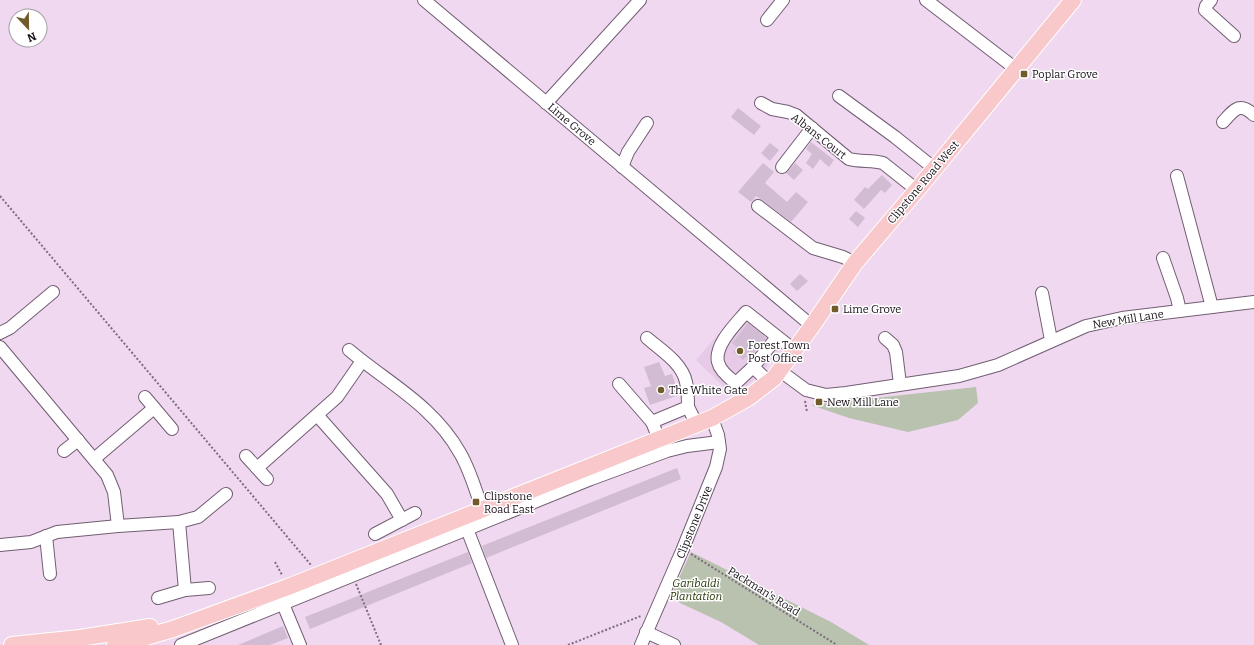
<svg xmlns="http://www.w3.org/2000/svg" width="1254" height="645" font-family="Bitter,serif">
	<style>
		.built { fill: #e7cae7 }
		.green { fill: #b9c1af }
		.building { fill: #d2bcd3 }
		.lines { fill: none; stroke-linecap: round; stroke-linejoin: round }
		.minor-casing { stroke: #725e72; stroke-width: 14 }
		.major-casing { stroke: #fff; stroke-width: 18 }
		.path { stroke: #7c6d7c; stroke-width: 2; stroke-dasharray: 2 2; stroke-linecap: butt }
		.minor { stroke: #fff; stroke-width: 12 }
		.major { stroke: #f8c8cb; stroke-width: 16 }
		.poi-dot { fill: #725b2b; stroke: #fff; stroke-width: 1.5 }
		.labels { text-anchor: middle; stroke-width: 3; stroke-linejoin: round; paint-order: stroke }
		.poi-label { font-size: 11px; fill: #160e16; stroke: #fff; text-anchor: start }
		.street-label { font-size: 11px; fill: #160e16; stroke: #fff }
		.park-label { font-size: 11px; font-style: italic; fill: #253505; stroke: #fff }
	</style>
	<rect width="100%" height="100%" fill="#efd8f0"/>
	<path class="built" d="M744,304l45,35 -25,31 -14,13 -18,12 -36,-35z"/>
	<g class="green">
		<path d="M976,387l2,16 -20,17 -50,12 -59,-14 -38,-13z"/>
		<path d="M691,552l140,70 38,23h-110l-38,-23 -41,-19 -8,-10z"/>
	</g>
	<g class="building">
		<path d="M738,108l23,18 -7,9 -23,-18z"/>
		<path d="M811,142l23,18 -5,7 -9,-8 -7,10 -7,-6 6,-9 -6,-5z"/>
		<path d="M770,143l9,7 -9,11 -9,-8z"/>
		<path d="M763,163l11,9 -9,11 22,19 9,-10 12,10 -17,20 -29,-22 -6,-4 -5,6 -13,-10z"/>
		<path d="M795,163l8,7 -9,10 -8,-7z"/>
		<path d="M882,175l10,10 -7,8 -4,-3 -17,19 -10,-9 11,-13 3,2z"/>
		<path d="M856,211l9,7 -7,9 -9,-8z"/>
		<path d="M800,274l8,7 -11,10 -7,-7z"/>
		<path d="M748,323l18,15 -13,16 -3,-2 -7,8 -10,-8 4,-5 -5,-4z"/>
		<path d="M659,362l6,14 7,-2 7,21 -29,10 -6,-17 7,-2 -7,-19z"/>
		<path d="M677,468l4,11 -195,79 -4,-12z"/>
		<path d="M468,552l4,11 -162,66 -5,-12z"/>
		<path d="M283,626l5,12 -18,7h-32z"/>
	</g>
	<g class="lines">
		<g class="minor-casing">
			<g id="minor">
				<path d="M424,0l388,326"/>
				<path d="M926,0l90,69"/>
				<path d="M1211,0l-5,6 -1,4 29,26"/>
				<path d="M767,20l16,-20"/>
				<path d="M839,96l56,41 40,32"/>
				<path d="M546,103l94,-103"/>
				<path d="M761,103l11,6 16,3 8,3 53,44c11,3 23,1 34,4l34,27"/>
				<path d="M1223,122c11,-12 16,-21 31,-7"/>
				<path d="M622,167l6,-15 19,-29"/>
				<path d="M782,167l30,-39"/>
				<path d="M1177,176l35,131"/>
				<path d="M758,206l55,42 30,9 12,6"/>
				<path d="M1163,258l14,40 3,13"/>
				<path d="M1042,293l9,47"/>
				<path d="M0,333l10,-5 43,-36"/>
				<path d="M777,337l-24,30 -17,16c-7,-5 -16,-12 -18,-21 -4,-17 18,-38 28,-50l48,38"/>
				<path d="M647,338c14,12 35,25 39,44 2,8 2,17 2,25"/>
				<path d="M885,338l8,7 3,7 4,32"/>
				<path d="M0,347l107,128 7,17 4,34 -61,6 -26,10 -31,3"/>
				<path d="M349,350c39,33 85,56 111,103 10,17 16,38 22,56"/>
				<path d="M753,367l16,15"/>
				<path d="M779,370l27,20 20,5 20,-2 113,-17 39,-11 88,-39 36,-8 132,-16"/>
				<path d="M619,384l33,38"/>
				<path d="M145,397l27,32"/>
				<path d="M317,415l70,79 15,26"/>
				<path d="M659,439l-7,-17 36,-15 9,18"/>
				<path d="M64,451l14,-11"/>
				<path d="M246,456l21,23"/>
				<path d="M94,459l60,-51"/>
				<path d="M257,468l80,-71 25,-36"/>
				<path d="M179,522l19,-5 28,-23"/>
				<path d="M118,526l61,-4 6,68"/>
				<path d="M467,529l45,116"/>
				<path d="M375,534l40,-21"/>
				<path d="M46,536l4,38"/>
				<path d="M158,598l27,-8 24,-2"/>
				<path d="M283,604l17,41"/>
				<path d="M646,632l28,13"/>
				<path d="M181,645l410,-166 76,-28 20,-5 32,-4"/>
				<path d="M641,645l41,-94 34,-84 4,-18 -2,-14 -6,-17"/>
			</g>
		</g>
		<g class="major-casing">
			<g id="major">
				<path d="M12,645l68,-7 70,-11"/>
				<path d="M115,645l14,-3 44,-13 115,-42 424,-169 36,-20 26,-20 38,-52 43,-63 62,-73 156,-190"/>
			</g>
		</g>
		<g class="path">
			<path d="M0,196l311,369"/>
			<path d="M805,401l2,11"/>
			<path d="M691,554l146,91"/>
			<path d="M275,562l7,13"/>
			<path d="M356,584l25,61"/>
			<path d="M568,645l73,-29"/>
		</g>
		<use href="#minor" class="minor"/>
		<use href="#major" class="major"/>
	</g>
	<g class="poi-dot">
		<rect x="1020" y="70" width="8" height="8" rx="2"/>
		<rect x="831" y="305" width="8" height="8" rx="2"/>
		<circle cx="740" cy="351" r="4"/>
		<circle cx="661" cy="390" r="4"/>
		<rect x="815" y="398" width="8" height="8" rx="2"/>
		<rect x="472" y="498" width="8" height="8" rx="2"/>
	</g>
	<g class="labels">
		<g class="poi-label">
			<text x="1032" y="78">Poplar Grove</text>
			<text x="843" y="313">Lime Grove</text>
			<text x="748" y="349">Forest Town<tspan x="748" dy="13">Post Office</tspan></text>
			<text x="669" y="394">The White Gate</text>
			<text x="827" y="406">New Mill Lane</text>
			<text x="484" y="500">Clipstone<tspan x="484" dy="13">Road East</tspan></text>
		</g>
		<g class="street-label">
			<text transform="translate(572 124) rotate(40)" y="4">Lime Grove</text>
			<text transform="translate(819 136) rotate(38)" y="4">Albans Court</text>
			<text transform="translate(923 182) rotate(-50)" y="4">Clipstone Road West</text>
			<text transform="translate(1128 319) rotate(-9)" y="4">New Mill Lane</text>
			<text transform="translate(694 522) rotate(-68)" y="4">Clipstone Drive</text>
			<text transform="translate(764 591) rotate(32)" y="4">Packman's Road</text>
		</g>
		<g class="park-label">
			<text x="696" y="587">Garibaldi<tspan x="696" dy="13">Plantation</tspan></text>
		</g>
	</g>
	<g transform="translate(28 28) rotate(158)"><circle r="19" fill="#ffffff" stroke="#a29fa2"/>
	<path d="M0-3L7 15L0 10L-7 15Z" fill="#725b2b"/>
	<text y="-6" font-size="11" font-weight="bold" text-anchor="middle" fill="#160e16">N</text>
	</g>
</svg>
